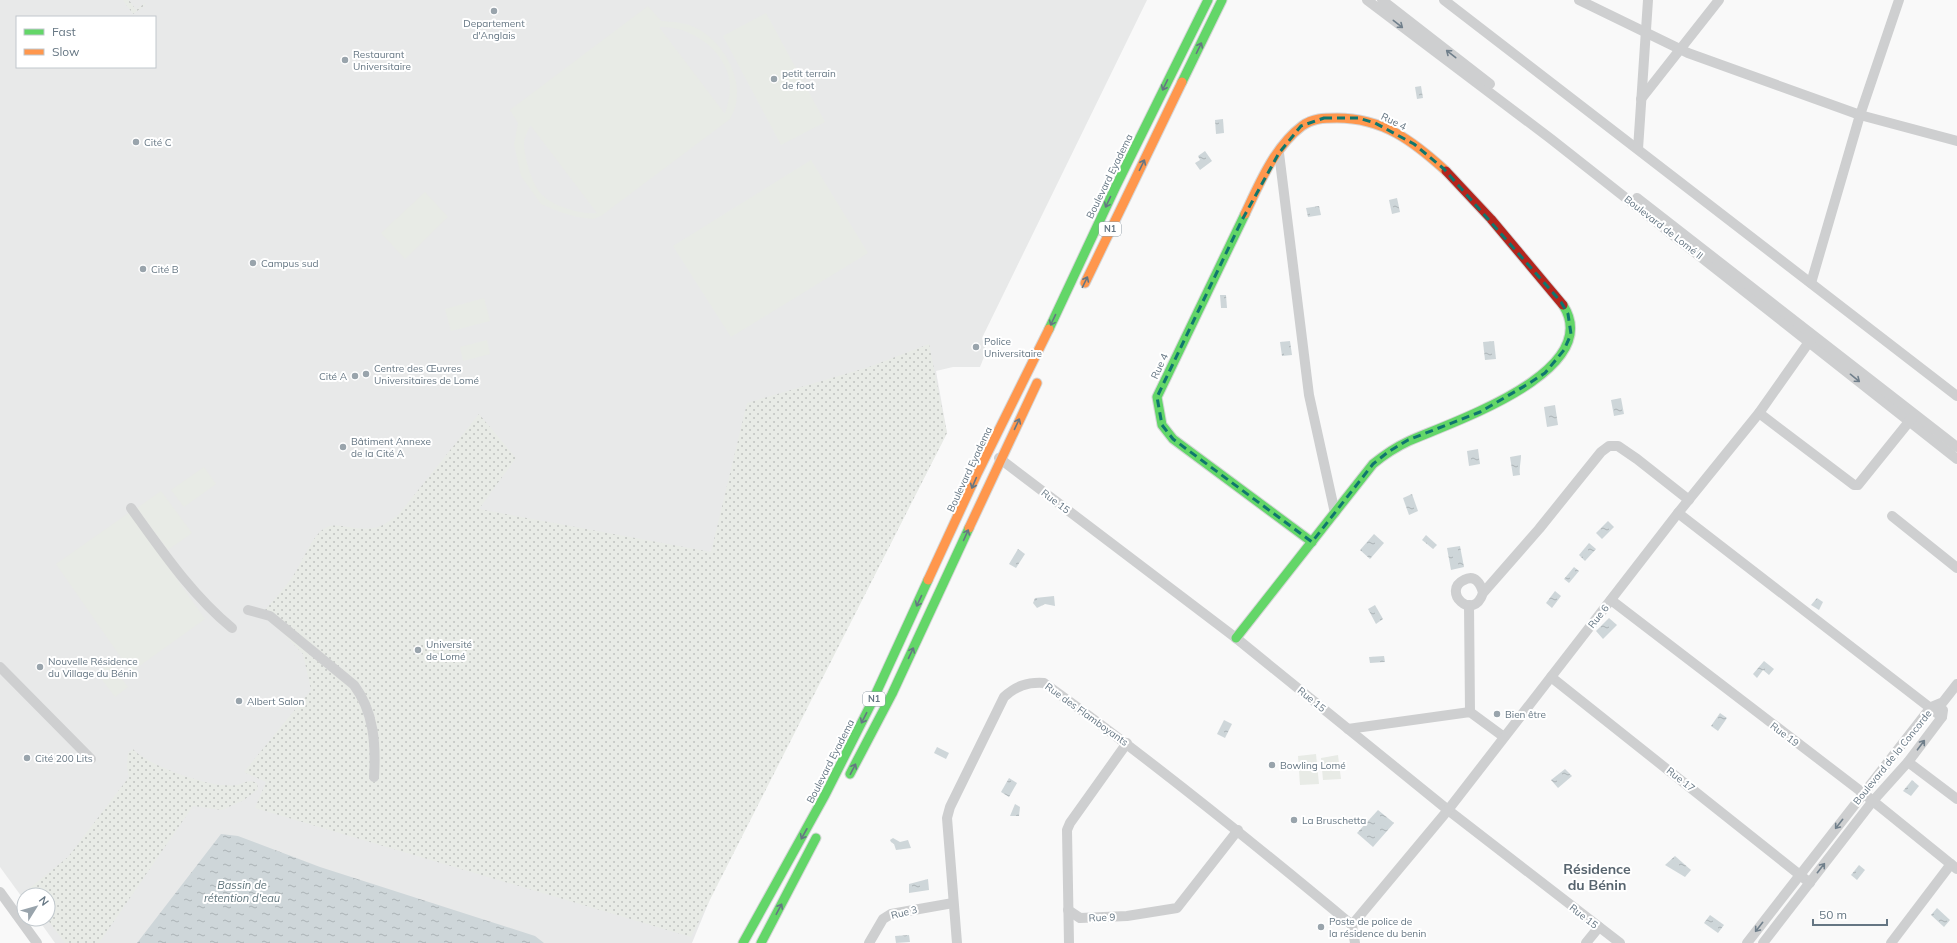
<svg xmlns="http://www.w3.org/2000/svg" width="1957" height="943" font-family="Mulish,sans-serif">
	<style>
		.built { fill: #e8e9e9; fill-rule: evenodd }
		.grass { fill: url(#grass-dots) }
		.pitch { fill: #e8ebe6; fill-rule: evenodd }
		.water { fill: url(#water-ripples) }
		.lines { fill: none; stroke-linecap: round; stroke-linejoin: round }
		.fast-casing { stroke: #d5d6d7; stroke-width: 11 }
		.slow-casing { stroke: #d5d6d7; stroke-width: 11 }
		.jam-casing { stroke: #d5d6d7; stroke-width: 11 }
		.street { stroke: #cecfd0; stroke-width: 10 }
		.fast { stroke: #63d668; stroke-width: 9 }
		.slow { stroke: #ff974d; stroke-width: 9 }
		.jam { stroke: #b3261e; stroke-width: 9 }
		.oneway { stroke: #707f8b }
		.oneway2 { stroke: #657683 }
		.marked { fill: none; stroke: #0f766e; stroke-width: 3; stroke-dasharray: 8 5; stroke-linejoin: round }
		.poi-dot { fill: #99a4ac; stroke: #fff; stroke-width: 1.5 }
		.labels { text-anchor: middle; stroke-width: 4; stroke-linejoin: round; paint-order: stroke }
		.shield { fill: #fff; stroke: #939fa8; stroke-width: 1 }
		.shield-label { font-size: 9px; font-weight: bold; fill: #657683 }
		.poi-label { font-size: 10px; fill: #657683; stroke: #fff; text-anchor: start }
		.street-label { font-size: 10px; fill: #657683; stroke: #fff }
		.water-label { font-size: 11px; font-style: italic; fill: #60757c; stroke: #fff }
		.district-label { font-size: 14px; font-weight: bold; fill: #57646e; stroke: #fff }
	</style>
	<defs>
		<pattern id="grass-dots" width="8" height="8" patternUnits="userSpaceOnUse"><rect width="8" height="8" fill="#e8ebe6"/><path d="M2 2h.1M6 6h.1" fill="none" stroke="#c0c3c0" stroke-width="1.8" stroke-linecap="round"/></pattern>
		<pattern id="water-ripples" width="26" height="14" patternUnits="userSpaceOnUse"><rect width="26" height="14" fill="#ced6d9"/><path d="M2 4q2-2 4 0t4 0M15 11q2-2 4 0t4 0" fill="none" stroke="#abb2b5"/></pattern>
	</defs>
	<rect width="100%" height="100%" fill="#f9f9f9"/>
	<path class="built" d="M0,0h1147l-165,338 4,14 -6,15h-27l-17,4 11,62 -232,454 -23,56h-637l-17,-24h10v-24h-24v5l-24,-33zM17,17h138v50h-138z"/>
	<g class="grass">
		<path d="M123,0h6l7,10 9,-7v2l-12,9z"/>
		<path d="M929,344l18,89 -256,504 -436,-129 11,-26 -22,-10 67,-82 -8,-36 -40,-42c10,-11 20,-22 28,-33 10,-13 21,-46 36,-52 7,-3 14,-1 21,0 23,4 33,2 51,-13l80,-100 37,44 -37,51 232,43 36,-149 122,-36z"/>
		<path d="M133,749c14,16 67,34 88,36 5,0 11,1 16,0 8,-2 11,-6 20,-2l1,6 -14,11 -22,10 -29,-4 -94,137h-34l-18,-24h1v-24h-20l-3,-3 43,-35 61,-80 -2,-10 1,-14z"/>
	</g>
	<g class="pitch">
		<path d="M648,6l13,15c10,1 23,1 33,6 31,14 56,60 36,92l-129,97 -8,3 -16,-2 -17,-5 -19,-8 -20,-28 -7,-32 4,-21 -8,-13zM659,27c29,-1 60,18 69,47 4,14 1,27 -3,40zM530,126h1l66,87c-16,2 -44,-7 -55,-18 -10,-10 -18,-38 -18,-52 0,-5 4,-12 6,-17z"/>
		<path d="M766,13l59,109 -44,23 -58,-109z"/>
		<path d="M811,160l57,93 -137,84 -58,-91z"/>
		<path d="M425,192l23,25 -43,42 -24,-26z"/>
		<path d="M484,298l6,23 -39,10 -6,-22z"/>
		<path d="M487,340l3,14 -27,7 -3,-14z"/>
		<path d="M204,467l12,17 -32,23 -13,-17z"/>
		<path d="M161,491l31,42 -24,17 -31,-42z"/>
		<path d="M130,512l75,107 -74,53 -75,-108z"/>
		<path d="M110,663l18,24 -13,10 -18,-24z"/>
		<path d="M1316,754l3,30 -19,1 -2,-29z"/>
		<path d="M1338,755l3,24 -18,1 -2,-22z"/>
	</g>
	<g class="water">
		<path d="M1421,86l2,12 -6,1 -2,-12z"/>
		<path d="M1223,119l1,14 -8,1 -1,-14z"/>
		<path d="M1205,151l7,10 -12,9 -5,-7 5,-3 -2,-4z"/>
		<path d="M1397,198l3,14 -8,2 -3,-14z"/>
		<path d="M1319,206l2,9 -13,2 -2,-9z"/>
		<path d="M1220,295h6l1,13h-6z"/>
		<path d="M1290,341l2,14 -10,1 -2,-14z"/>
		<path d="M1494,341l2,18 -11,1 -2,-18z"/>
		<path d="M1621,398l3,16 -10,2 -3,-16z"/>
		<path d="M1555,405l3,20 -11,2 -3,-20z"/>
		<path d="M1478,449l2,15 -11,2 -2,-15z"/>
		<path d="M1521,455c0,7 -2,13 -1,20l-7,1 -3,-19z"/>
		<path d="M1412,494l6,17 -9,4 -6,-17z"/>
		<path d="M1608,521l6,6 -12,12 -6,-6z"/>
		<path d="M1374,534l10,9 -14,16 -10,-9z"/>
		<path d="M1426,535l11,10 -4,4 -11,-9z"/>
		<path d="M1589,543l7,6 -11,12 -6,-6z"/>
		<path d="M1460,546l4,21 -13,3 -4,-22z"/>
		<path d="M1018,549l7,5 -9,14 -7,-4z"/>
		<path d="M1574,567l5,4 -10,12 -5,-4z"/>
		<path d="M1555,591l6,5 -9,12 -6,-5z"/>
		<path d="M1054,596l1,10 -10,-2 -8,4 -4,-5 2,-5z"/>
		<path d="M1817,598l6,4 -4,8 -8,-5z"/>
		<path d="M1375,605l8,14 -7,5 -8,-15z"/>
		<path d="M1609,618l8,7 -14,14 -7,-8z"/>
		<path d="M1384,656l1,6 -15,1 -1,-6z"/>
		<path d="M1764,661l10,8 -5,6 -6,-5 -6,8 -4,-4z"/>
		<path d="M1720,713l7,5 -9,13 -7,-5z"/>
		<path d="M1224,720l8,4 -7,14 -8,-4z"/>
		<path d="M937,747l12,6 -3,6 -12,-6z"/>
		<path d="M1565,769l7,7 -14,12 -7,-8z"/>
		<path d="M1009,778l8,5 -8,14 -8,-5z"/>
		<path d="M1912,780l7,6 -8,10 -8,-5z"/>
		<path d="M1015,804l5,3 -1,9h-9z"/>
		<path d="M1378,810l16,13 -21,24 -16,-14z"/>
		<path d="M221,834l17,2 82,31 215,69 9,7h-407z"/>
		<path d="M893,838l7,4 8,-2 3,8 -15,2 -2,-6 -3,-2 -1,-2z"/>
		<path d="M1675,856l16,14 -6,7 -20,-12z"/>
		<path d="M1859,865l6,5 -8,10 -6,-5z"/>
		<path d="M928,879l1,11 -20,3v-9z"/>
		<path d="M1937,908l13,12 -6,7 -13,-12z"/>
		<path d="M1710,915l14,10 -6,8 -14,-10z"/>
		<path d="M909,935l1,7 -14,1 -1,-7z"/>
	</g>
	<g class="lines">
		<g class="fast-casing">
			<g id="fast">
				<path d="M1182,82l40,-82"/>
				<path d="M1245,214l-88,183 5,28 11,14 139,103"/>
				<path d="M1049,329l67,-143 92,-186"/>
				<path d="M1236,638l137,-174c11,-9 23,-17 36,-23 40,-18 197,-69 154,-136"/>
				<path d="M850,774l42,-80 77,-166"/>
				<path d="M743,943l82,-148 47,-93 56,-122"/>
				<path d="M761,943l55,-105"/>
			</g>
		</g>
		<g class="slow-casing">
			<g id="slow">
				<path d="M1245,214c14,-30 30,-68 57,-88 11,-8 22,-8 35,-8 46,0 76,23 109,53"/>
				<path d="M1085,283l97,-201"/>
				<path d="M969,528l68,-145"/>
				<path d="M928,580l49,-106 72,-145"/>
			</g>
		</g>
		<g class="jam-casing">
			<path id="jam" d="M1446,171l45,48 72,86"/>
		</g>
		<g class="street">
			<path d="M1367,0l184,139 406,320"/>
			<path d="M1382,0l108,84"/>
			<path d="M1444,0l513,396"/>
			<path d="M1579,0l109,53 172,62 97,26"/>
			<path d="M1641,99l78,-99"/>
			<path d="M1638,149l10,-149"/>
			<path d="M1279,153l30,242 26,118"/>
			<path d="M1637,198l320,249"/>
			<path d="M1811,283l49,-168 39,-115"/>
			<path d="M1759,413l95,72h4l54,-67"/>
			<path d="M999,458l237,180 212,172 172,133"/>
			<path d="M131,508c31,43 60,86 101,120"/>
			<path d="M1678,513l264,204"/>
			<path d="M1892,516l65,52"/>
			<path d="M1483,593c-2,-9 -8,-19 -19,-13 -23,11 9,43 19,13l56,-64 62,-77 8,-6h9l19,13 52,41"/>
			<path d="M1611,600l252,193 94,76"/>
			<path d="M1469,605l1,107"/>
			<path d="M248,610l22,6 84,69c20,27 22,59 20,92"/>
			<path d="M0,667l91,92"/>
			<path d="M1551,677l259,206"/>
			<path d="M1348,729l122,-17 34,25"/>
			<path d="M1908,762l49,37"/>
			<path d="M0,892l37,51"/>
			<path d="M1068,910l12,8 47,-2 50,-8 61,-78"/>
			<path d="M1352,925l96,-115 230,-297 81,-100 50,-71"/>
			<path d="M869,943l14,-24 8,-5 62,-11"/>
			<path d="M957,943l-10,-125 3,-11 54,-110c12,-11 23,-15 40,-14 106,76 207,158 308,242l3,18"/>
			<path d="M1069,943l-2,-113 3,-7 57,-80"/>
			<path d="M1586,943l13,-16"/>
			<path d="M1747,943l184,-236 12,-5 14,-18"/>
			<path d="M1763,943l109,-141 36,-40 34,-45 1,-7"/>
			<path d="M1891,943l60,-79"/>
		</g>
		<use href="#fast" class="fast"/>
		<use href="#slow" class="slow"/>
		<use href="#jam" class="jam"/>
	</g>
	<defs><path id="oneway-shaft" d="M-6 0H5M1.5-3L5.5 0L1.5 3" fill="none" stroke-width="1.6" stroke-linecap="round" stroke-linejoin="round"/></defs>
	<g class="oneway">
		<use href="#oneway-shaft" transform="translate(1398 24) rotate(38)"/>
		<use href="#oneway-shaft" transform="translate(1451 54) rotate(-142)"/>
		<use href="#oneway-shaft" transform="translate(1855 378) rotate(39)"/>
		<use href="#oneway-shaft" transform="translate(1921 745) rotate(-53)"/>
		<use href="#oneway-shaft" transform="translate(1839 824) rotate(128)"/>
		<use href="#oneway-shaft" transform="translate(1821 868) rotate(-52)"/>
		<use href="#oneway-shaft" transform="translate(1759 927) rotate(128)"/>
	</g>
	<g class="oneway2">
		<use href="#oneway-shaft" transform="translate(1199 48) rotate(-64)"/>
		<use href="#oneway-shaft" transform="translate(1165 85) rotate(116)"/>
		<use href="#oneway-shaft" transform="translate(1142 165) rotate(-64)"/>
		<use href="#oneway-shaft" transform="translate(1108 202) rotate(115)"/>
		<use href="#oneway-shaft" transform="translate(1085 282) rotate(-64)"/>
		<use href="#oneway-shaft" transform="translate(1053 320) rotate(115)"/>
		<use href="#oneway-shaft" transform="translate(1017 424) rotate(-65)"/>
		<use href="#oneway-shaft" transform="translate(974 483) rotate(113)"/>
		<use href="#oneway-shaft" transform="translate(966 535) rotate(-66)"/>
		<use href="#oneway-shaft" transform="translate(919 601) rotate(115)"/>
		<use href="#oneway-shaft" transform="translate(911 653) rotate(-65)"/>
		<use href="#oneway-shaft" transform="translate(864 718) rotate(117)"/>
		<use href="#oneway-shaft" transform="translate(853 769) rotate(-63)"/>
		<use href="#oneway-shaft" transform="translate(804 834) rotate(119)"/>
		<use href="#oneway-shaft" transform="translate(779 909) rotate(-62)"/>
	</g>
	<path class="marked" d="M1324,118h34l17,5 39,21 30,25 117,133 7,12 3,20 -7,16 -19,23 -17,11 -48,28 -72,28 -20,12 -15,12 -61,78 -139,-103 -11,-14 -5,-28 85,-177 37,-67 22,-27z"/>
	<g class="poi-dot">
		<circle cx="494" cy="11" r="4"/>
		<circle cx="345" cy="60" r="4"/>
		<circle cx="774" cy="79" r="4"/>
		<circle cx="136" cy="142" r="4"/>
		<circle cx="253" cy="263" r="4"/>
		<circle cx="143" cy="269" r="4"/>
		<circle cx="976" cy="347" r="4"/>
		<circle cx="366" cy="374" r="4"/>
		<circle cx="355" cy="376" r="4"/>
		<circle cx="343" cy="447" r="4"/>
		<circle cx="418" cy="650" r="4"/>
		<circle cx="40" cy="667" r="4"/>
		<circle cx="239" cy="701" r="4"/>
		<circle cx="1497" cy="714" r="4"/>
		<circle cx="27" cy="758" r="4"/>
		<circle cx="1272" cy="765" r="4"/>
		<circle cx="1294" cy="820" r="4"/>
		<circle cx="1321" cy="927" r="4"/>
	</g>
	<g class="labels">
		<g class="shield">
			<rect x="1099" y="222" width="22" height="14" rx="3"/>
			<rect x="863" y="692" width="22" height="14" rx="3"/>
		</g>
		<g class="shield-label">
			<text x="1110" y="232">N1</text>
			<text x="874" y="702">N1</text>
		</g>
		<g class="poi-label">
			<text x="494" y="27" text-anchor="middle">Departement<tspan x="494" dy="12">d'Anglais</tspan></text>
			<text x="353" y="58">Restaurant<tspan x="353" dy="12">Universitaire</tspan></text>
			<text x="782" y="77">petit terrain<tspan x="782" dy="12">de foot</tspan></text>
			<text x="144" y="146">Cité C</text>
			<text x="261" y="267">Campus sud</text>
			<text x="151" y="273">Cité B</text>
			<text x="984" y="345">Police<tspan x="984" dy="12">Universitaire</tspan></text>
			<text x="374" y="372">Centre des Œuvres<tspan x="374" dy="12">Universitaires de Lomé</tspan></text>
			<text x="347" y="380" text-anchor="end">Cité A</text>
			<text x="351" y="445">Bâtiment Annexe<tspan x="351" dy="12">de la Cité A</tspan></text>
			<text x="426" y="648">Université<tspan x="426" dy="12">de Lomé</tspan></text>
			<text x="48" y="665">Nouvelle Résidence<tspan x="48" dy="12">du Village du Bénin</tspan></text>
			<text x="247" y="705">Albert Salon</text>
			<text x="1505" y="718">Bien être</text>
			<text x="35" y="762">Cité 200 Lits</text>
			<text x="1280" y="769">Bowling Lomé</text>
			<text x="1302" y="824">La Bruschetta</text>
			<text x="1329" y="925">Poste de police de<tspan x="1329" dy="12">la résidence du benin</tspan></text>
		</g>
		<g class="street-label">
			<text transform="translate(1394 121) rotate(26)" y="4">Rue 4</text>
			<text transform="translate(1109 176) rotate(-64)" y="4">Boulevard Eyadema</text>
			<text transform="translate(1664 227) rotate(38)" y="4">Boulevard de Lomé II</text>
			<text transform="translate(1159 366) rotate(-65)" y="4">Rue 4</text>
			<text transform="translate(969 469) rotate(-65)" y="4">Boulevard Eyadema</text>
			<text transform="translate(1056 501) rotate(37)" y="4">Rue 15</text>
			<text transform="translate(1598 616) rotate(-52)" y="4">Rue 6</text>
			<text transform="translate(1312 699) rotate(39)" y="4">Rue 15</text>
			<text transform="translate(1087 714) rotate(36)" y="4">Rue des Flamboyants</text>
			<text transform="translate(1785 734) rotate(37)" y="4">Rue 19</text>
			<text transform="translate(1892 757) rotate(-51)" y="4">Boulevard de la Concorde</text>
			<text transform="translate(830 761) rotate(-63)" y="4">Boulevard Eyadema</text>
			<text transform="translate(1681 779) rotate(38)" y="4">Rue 17</text>
			<text transform="translate(904 912) rotate(-14)" y="4">Rue 3</text>
			<text transform="translate(1584 916) rotate(38)" y="4">Rue 15</text>
			<text transform="translate(1102 917) rotate(-2)" y="4">Rue 9</text>
		</g>
		<g class="water-label">
			<text x="242" y="889">Bassin de<tspan x="242" dy="13">rétention d'eau</tspan></text>
		</g>
		<g class="district-label">
			<text x="1597" y="874">Résidence<tspan x="1597" dy="16">du Bénin</tspan></text>
		</g>
	</g>
	<rect x="16" y="16" width="140" height="52" fill="#ffffff" stroke="#c1c8cd"/>
	<rect x="24" y="29" width="20" height="6" fill="#63d668" stroke="#c1c8cd"/>
	<text x="52" y="36" font-size="12" fill="#657683">Fast</text>
	<rect x="24" y="49" width="20" height="6" fill="#ff974d" stroke="#c1c8cd"/>
	<text x="52" y="56" font-size="12" fill="#657683">Slow</text>
	<g transform="translate(36 907) rotate(53)"><circle r="19" fill="#ffffff" stroke="#c1c8cd"/>
	<path d="M0-3L7 15L0 10L-7 15Z" fill="#99a4ac"/>
	<text y="-6" font-size="11" font-weight="bold" text-anchor="middle" fill="#657683">N</text>
	</g>
	<path d="M1813 919v6h74v-6" fill="none" stroke="#657683" stroke-width="2"/>
	<text x="1819" y="919" font-size="12" fill="#657683" stroke="#ffffff" stroke-width="3" paint-order="stroke">50 m</text>
</svg>
